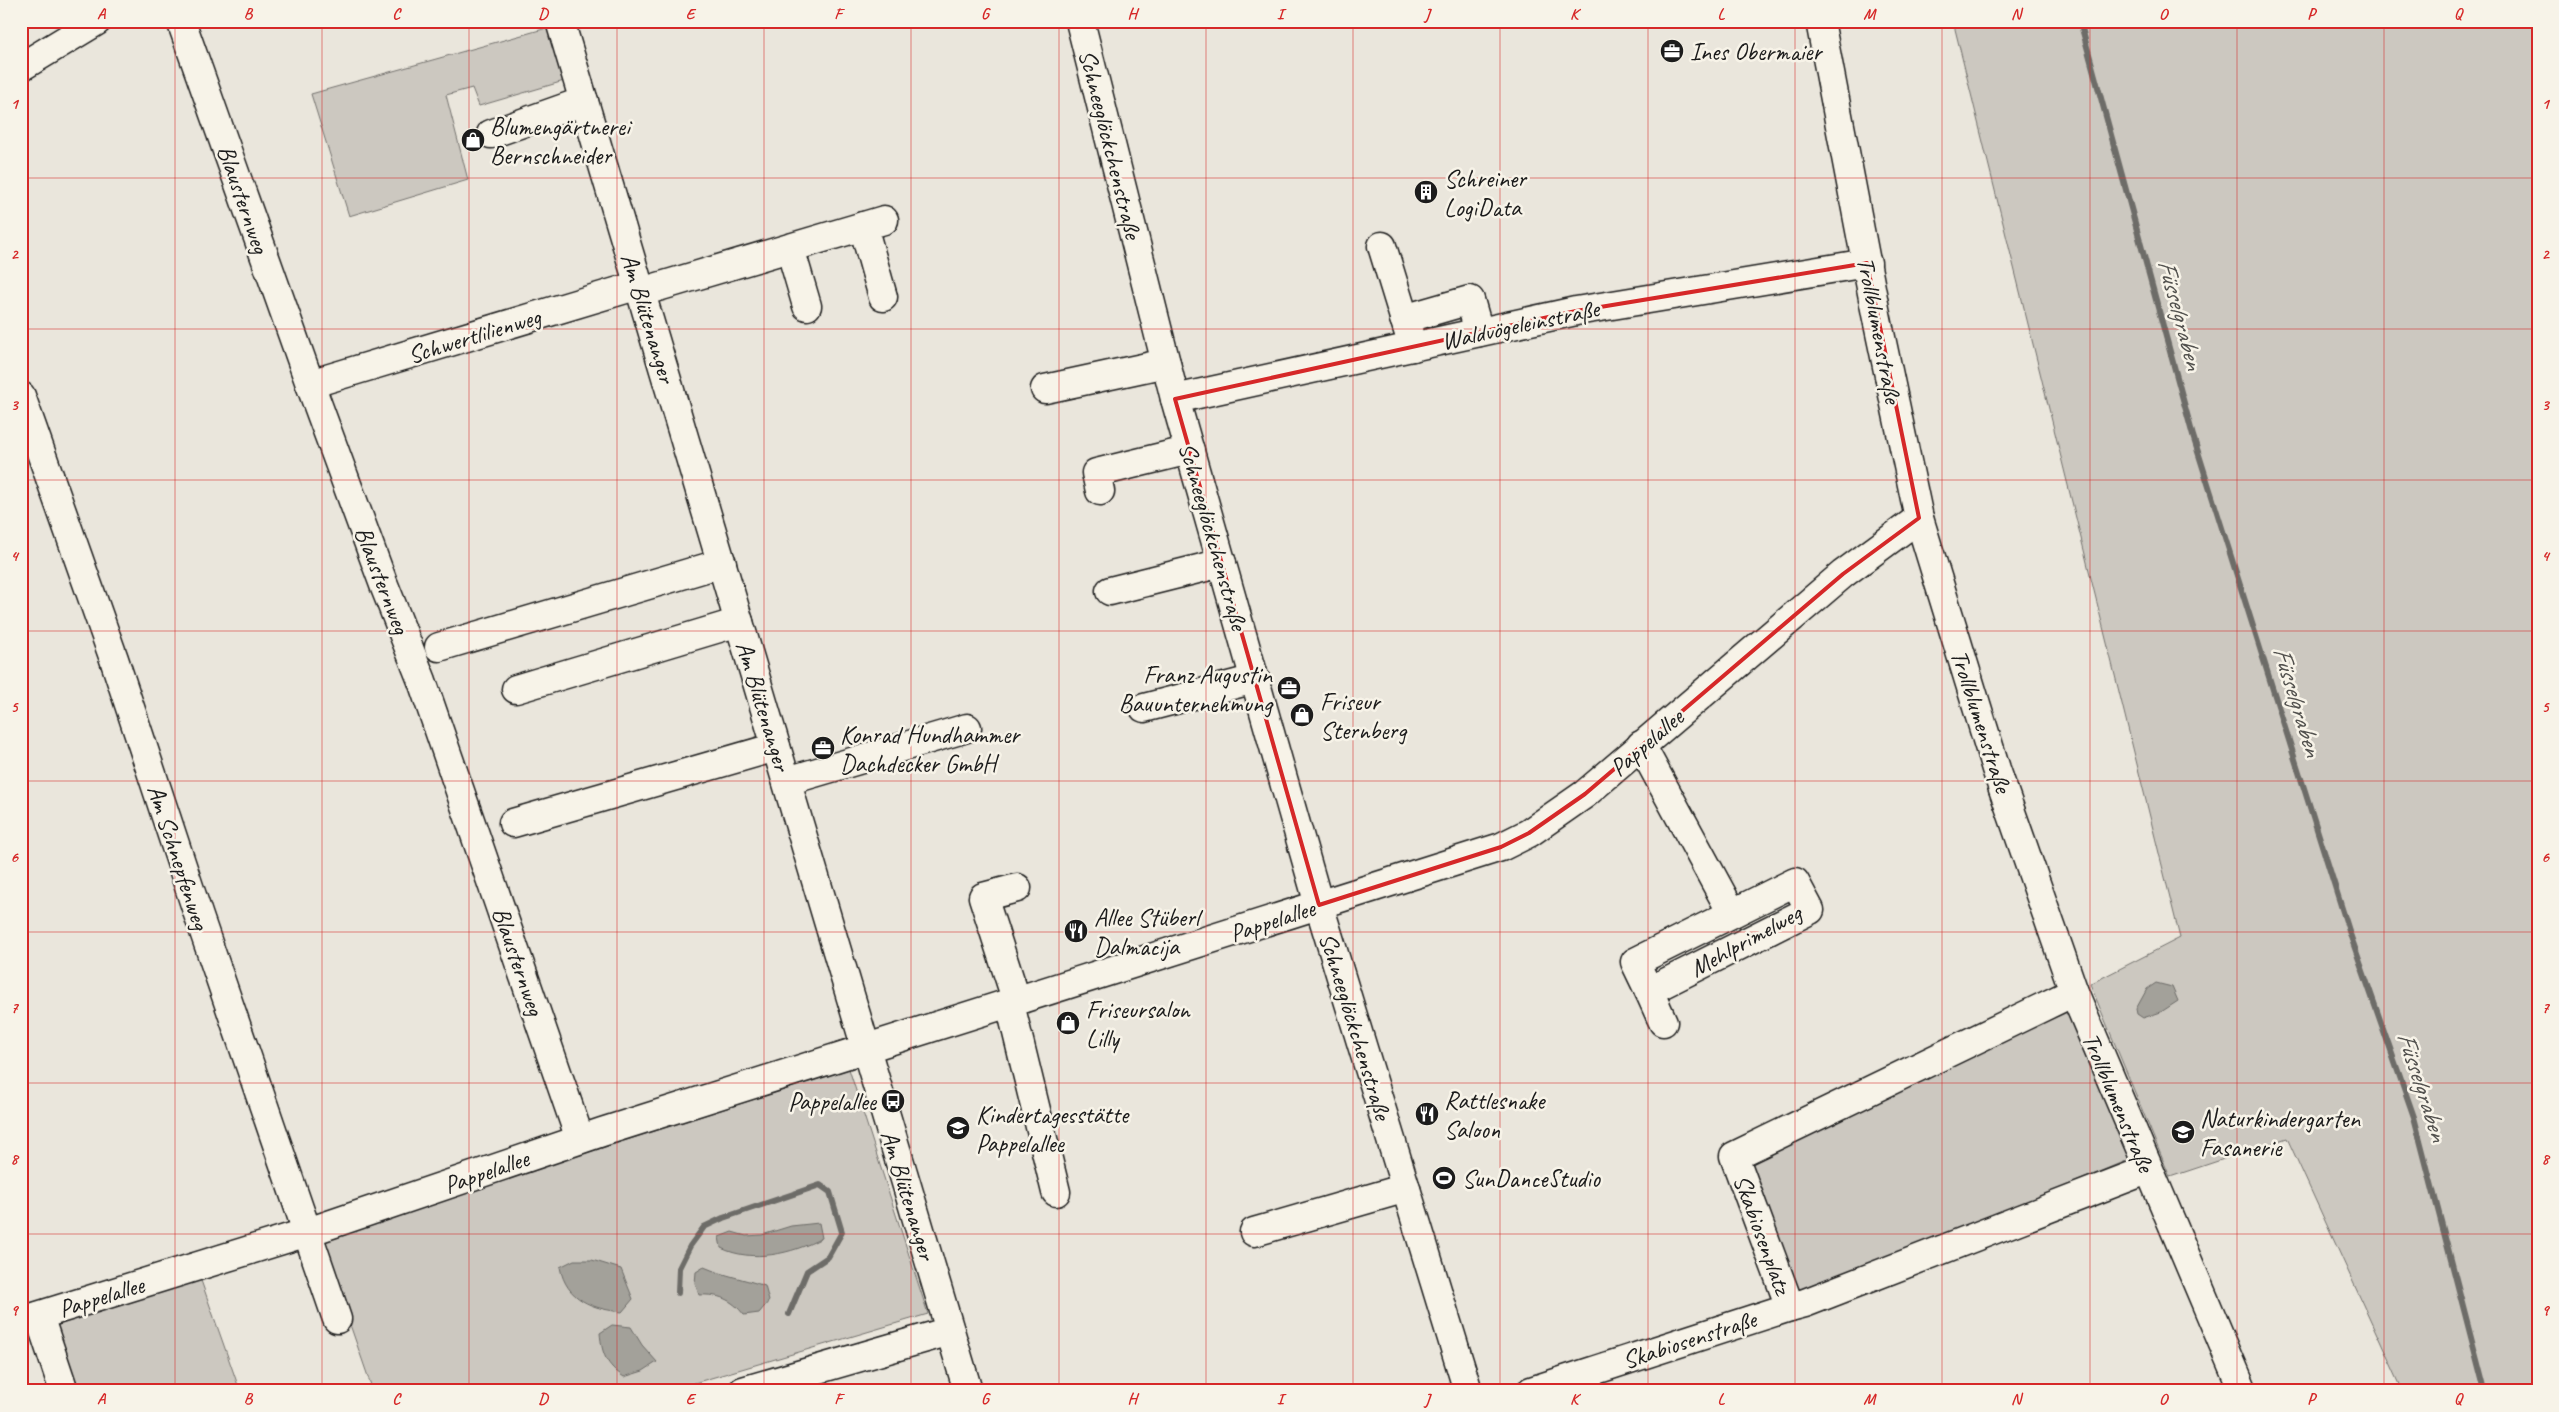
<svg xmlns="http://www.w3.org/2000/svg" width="2559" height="1412" font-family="Caveat,sans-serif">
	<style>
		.green { fill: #ccc8c0; stroke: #74726e }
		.water { fill: #a3a19a; stroke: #6d6c68 }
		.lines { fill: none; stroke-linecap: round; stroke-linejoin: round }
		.stream { stroke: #6d6c68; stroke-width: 6 }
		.minor-casing { stroke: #1c1c1c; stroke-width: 31 }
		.minor { stroke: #f7f3e8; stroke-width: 28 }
		.marked { fill: none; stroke: #d62828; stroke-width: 4; stroke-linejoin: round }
		.grid { fill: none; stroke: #d62828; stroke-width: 1; stroke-opacity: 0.55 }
		.labels { text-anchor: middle; stroke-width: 5; stroke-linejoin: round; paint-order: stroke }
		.poi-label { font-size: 25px; fill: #1c1c1c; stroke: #f7f3e8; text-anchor: start }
		.street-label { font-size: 25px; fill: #1c1c1c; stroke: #f7f3e8 }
		.water-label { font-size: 26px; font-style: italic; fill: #52514e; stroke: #f7f3e8 }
		.neatline { fill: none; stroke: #d62828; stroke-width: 2 }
		.grid-label { font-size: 16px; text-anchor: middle; font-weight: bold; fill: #d62828 }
	</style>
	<rect width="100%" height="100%" fill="#eae6dc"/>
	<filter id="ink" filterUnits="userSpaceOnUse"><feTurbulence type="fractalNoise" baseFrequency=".02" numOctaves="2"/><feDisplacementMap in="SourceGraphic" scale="10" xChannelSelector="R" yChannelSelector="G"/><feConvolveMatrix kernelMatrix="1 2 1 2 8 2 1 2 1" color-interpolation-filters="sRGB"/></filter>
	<g filter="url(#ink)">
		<g class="green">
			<path d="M1953,21h585v1370h-135l-116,-253 -117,39 -80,-193 90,-46z"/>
			<path d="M547,28l17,53 -85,25 -7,-18 -26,7 22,85 -119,36 -38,-122z"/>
			<path d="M2067,1004l64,155 -334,139 -52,-141z"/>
			<path d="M849,1069l79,245 -261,77h-294l-53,-153z"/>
			<path d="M198,1272l42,119h-169l-23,-71z"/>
		</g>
		<g class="water">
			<path d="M2156,983l16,4 6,14 -17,11 -18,6 -6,-4 -1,-5 11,-20z"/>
			<path d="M819,1223l3,15c-30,16 -70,25 -101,10l-2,-11 13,-5 14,4 16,-1 29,-9z"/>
			<path d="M574,1260h18l29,9 12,30 -11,13c-29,-3 -56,-12 -62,-45z"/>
			<path d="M704,1267c21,9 41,12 61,19l4,15 -10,12 -15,2c-12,-16 -26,-21 -45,-20l-4,-12 1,-11z"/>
			<path d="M612,1325l19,2 11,18 15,17 -14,9 -19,6c-18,-12 -22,-23 -24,-44z"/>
		</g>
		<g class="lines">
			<g class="stream">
				<path d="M2080,21l113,415 157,498 64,183 71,274"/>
				<path d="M678,1293l1,-25 11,-22 14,-19 19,-9 97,-33 10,7 12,40 -14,25 -21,14 -18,43"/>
			</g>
			<g class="minor-casing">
				<g id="minor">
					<path d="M181,21l129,363 74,201 38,96 158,458"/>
					<path d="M560,21l408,1370"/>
					<path d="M1080,21l95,378 144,506 149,486"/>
					<path d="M1820,21l56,293 43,204 77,251 78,223 169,399"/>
					<path d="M21,67l76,-46"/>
					<path d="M491,134l93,-33"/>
					<path d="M863,226l20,71"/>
					<path d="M1382,246l31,101"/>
					<path d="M790,248l17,58"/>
					<path d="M641,292l243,-72"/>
					<path d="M1404,319l66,-19 9,32"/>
					<path d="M310,384l329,-99"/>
					<path d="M1045,389l121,-26"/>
					<path d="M21,396l93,263 85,258 138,402"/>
					<path d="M1175,399l401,-88 291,-48"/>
					<path d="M1100,491l-4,-18 94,-23"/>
					<path d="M1110,591l112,-28"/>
					<path d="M439,647l283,-84"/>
					<path d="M516,689l223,-67"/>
					<path d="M1144,708l111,-29"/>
					<path d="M1641,745l91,168"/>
					<path d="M787,781l180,-53"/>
					<path d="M513,823l263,-76"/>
					<path d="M1795,882l15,28 -161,81 -14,-29z"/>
					<path d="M1649,991l14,31"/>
					<path d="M2074,992l-340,164 56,151 15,-4 342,-133"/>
					<path d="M1017,1002l-34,-105 34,-9"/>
					<path d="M1010,1004l46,188"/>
					<path d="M1254,1232l152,-44"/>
					<path d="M39,1316l25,75"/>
					<path d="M21,1321l287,-89 294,-100 899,-285 28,-14 56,-39 258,-220 76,-56"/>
					<path d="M743,1391l207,-60"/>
					<path d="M1531,1391l259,-84"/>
				</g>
			</g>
			<use href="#minor" class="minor"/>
		</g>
	</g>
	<path class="marked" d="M1867,263l52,255 -76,56 -258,220 -56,39 -28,14 -182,58 -144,-506 401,-88z"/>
	<path class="grid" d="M175,21v1370M322,21v1370M469,21v1370M617,21v1370M764,21v1370M911,21v1370M1059,21v1370M1206,21v1370M1353,21v1370M1500,21v1370M1648,21v1370M1795,21v1370M1942,21v1370M2090,21v1370M2237,21v1370M2384,21v1370M21,178h2517M21,329h2517M21,480h2517M21,631h2517M21,781h2517M21,932h2517M21,1083h2517M21,1234h2517"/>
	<defs>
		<g id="office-disc" transform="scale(1.25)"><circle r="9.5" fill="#1c1c1c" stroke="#f7f3e8"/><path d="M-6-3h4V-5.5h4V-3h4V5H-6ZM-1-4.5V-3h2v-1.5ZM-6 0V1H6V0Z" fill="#fff"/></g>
		<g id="shop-disc" transform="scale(1.25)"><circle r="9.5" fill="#1c1c1c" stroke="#f7f3e8"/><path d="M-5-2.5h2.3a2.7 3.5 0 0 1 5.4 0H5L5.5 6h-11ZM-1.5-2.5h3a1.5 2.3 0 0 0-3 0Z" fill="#fff"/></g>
		<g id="building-disc" transform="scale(1.25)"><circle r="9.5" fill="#1c1c1c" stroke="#f7f3e8"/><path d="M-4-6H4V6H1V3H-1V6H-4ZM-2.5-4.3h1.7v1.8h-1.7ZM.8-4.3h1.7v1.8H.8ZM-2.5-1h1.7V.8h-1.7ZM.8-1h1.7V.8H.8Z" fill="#fff"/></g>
		<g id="restaurant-disc" transform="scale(1.25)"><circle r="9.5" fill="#1c1c1c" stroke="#f7f3e8"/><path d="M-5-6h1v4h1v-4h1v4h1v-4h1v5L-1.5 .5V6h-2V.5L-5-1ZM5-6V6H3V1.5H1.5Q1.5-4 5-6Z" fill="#fff"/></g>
		<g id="bus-disc" transform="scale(1.25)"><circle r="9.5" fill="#1c1c1c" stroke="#f7f3e8"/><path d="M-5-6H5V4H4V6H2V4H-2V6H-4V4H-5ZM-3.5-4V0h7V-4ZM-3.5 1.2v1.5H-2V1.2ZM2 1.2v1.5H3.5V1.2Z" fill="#fff"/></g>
		<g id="school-disc" transform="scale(1.25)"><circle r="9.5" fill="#1c1c1c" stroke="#f7f3e8"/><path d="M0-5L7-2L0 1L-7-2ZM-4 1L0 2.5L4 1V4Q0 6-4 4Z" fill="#fff"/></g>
		<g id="stadium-disc" transform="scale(1.25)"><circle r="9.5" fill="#1c1c1c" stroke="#f7f3e8"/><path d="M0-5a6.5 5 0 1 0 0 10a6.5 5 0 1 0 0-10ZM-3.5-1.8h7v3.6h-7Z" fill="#fff"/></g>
	</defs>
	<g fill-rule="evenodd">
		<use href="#office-disc" x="1672" y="51"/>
		<use href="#shop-disc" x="473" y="140"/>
		<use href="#building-disc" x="1426" y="192"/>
		<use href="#office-disc" x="1289" y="688"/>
		<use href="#shop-disc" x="1302" y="715"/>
		<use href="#office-disc" x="823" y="748"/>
		<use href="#restaurant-disc" x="1076" y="931"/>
		<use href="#shop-disc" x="1068" y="1023"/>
		<use href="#bus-disc" x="893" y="1101"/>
		<use href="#restaurant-disc" x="1427" y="1114"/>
		<use href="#school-disc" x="958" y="1128"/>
		<use href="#school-disc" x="2183" y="1132"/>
		<use href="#stadium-disc" x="1444" y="1178"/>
	</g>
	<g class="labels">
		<g class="poi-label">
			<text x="1690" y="60">Ines Obermaier</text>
			<text x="490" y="135">Blumengärtnerei<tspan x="490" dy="29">Bernschneider</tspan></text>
			<text x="1444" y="187">Schreiner<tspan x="1444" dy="29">LogiData</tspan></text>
			<text x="1272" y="683" text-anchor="end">Franz Augustin<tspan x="1272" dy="29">Bauunternehmung</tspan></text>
			<text x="1320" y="710">Friseur<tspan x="1320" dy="29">Sternberg</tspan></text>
			<text x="840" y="743">Konrad Hundhammer<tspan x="840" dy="29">Dachdecker GmbH</tspan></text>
			<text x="1094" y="926">Allee Stüberl<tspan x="1094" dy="29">Dalmacija</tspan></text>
			<text x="1086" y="1018">Friseursalon<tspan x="1086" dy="29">Lilly</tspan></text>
			<text x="1444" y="1109">Rattlesnake<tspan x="1444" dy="29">Saloon</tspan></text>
			<text x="876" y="1110" text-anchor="end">Pappelallee</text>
			<text x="976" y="1123">Kindertagesstätte<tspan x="976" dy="29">Pappelallee</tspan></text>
			<text x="2200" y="1127">Naturkindergarten<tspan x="2200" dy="29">Fasanerie</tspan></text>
			<text x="1462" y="1187">SunDanceStudio</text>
		</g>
		<g class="street-label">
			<text transform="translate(1111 144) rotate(76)" y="9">Schneeglöckchenstraße</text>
			<text transform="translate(244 199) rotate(71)" y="9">Blausternweg</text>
			<text transform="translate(649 318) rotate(73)" y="9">Am Blütenanger</text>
			<text transform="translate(1520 324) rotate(-12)" y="9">Waldvögeleinstraße</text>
			<text transform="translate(1880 330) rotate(79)" y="9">Trollblumenstraße</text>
			<text transform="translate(474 335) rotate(-17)" y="9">Schwertlilienweg</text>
			<text transform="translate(1214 536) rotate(74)" y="9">Schneeglöckchenstraße</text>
			<text transform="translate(383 580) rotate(69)" y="9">Blausternweg</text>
			<text transform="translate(764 706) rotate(73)" y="9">Am Blütenanger</text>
			<text transform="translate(1982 721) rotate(72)" y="9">Trollblumenstraße</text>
			<text transform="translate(1646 742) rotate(-41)" y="9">Pappelallee</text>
			<text transform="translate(179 857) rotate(72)" y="9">Am Schnepfenweg</text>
			<text transform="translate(1272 920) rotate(-18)" y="9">Pappelallee</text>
			<text transform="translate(1745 940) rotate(-29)" y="9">Mehlprimelweg</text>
			<text transform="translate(519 961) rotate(71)" y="9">Blausternweg</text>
			<text transform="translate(1356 1026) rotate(73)" y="9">Schneeglöckchenstraße</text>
			<text transform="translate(2119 1102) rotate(67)" y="9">Trollblumenstraße</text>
			<text transform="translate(486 1171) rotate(-19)" y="9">Pappelallee</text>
			<text transform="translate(909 1195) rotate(73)" y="9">Am Blütenanger</text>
			<text transform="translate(1763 1234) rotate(70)" y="9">Skabiosenplatz</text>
			<text transform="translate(101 1296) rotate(-17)" y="9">Pappelallee</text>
			<text transform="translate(1689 1339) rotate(-18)" y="9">Skabiosenstraße</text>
		</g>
		<g class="water-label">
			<text transform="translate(2181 314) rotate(75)" y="9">Füsselgraben</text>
			<text transform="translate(2298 701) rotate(73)" y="9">Füsselgraben</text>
			<text transform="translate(2423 1086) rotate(72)" y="9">Füsselgraben</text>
		</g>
	</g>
	<rect width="2559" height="1412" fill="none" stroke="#f7f3e8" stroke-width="55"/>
	<rect x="28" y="28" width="2504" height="1356" class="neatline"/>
	<g class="grid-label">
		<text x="101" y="19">A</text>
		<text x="248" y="19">B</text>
		<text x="396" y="19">C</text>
		<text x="543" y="19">D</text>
		<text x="690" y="19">E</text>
		<text x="838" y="19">F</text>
		<text x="985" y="19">G</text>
		<text x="1132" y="19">H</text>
		<text x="1280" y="19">I</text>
		<text x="1427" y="19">J</text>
		<text x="1574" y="19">K</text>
		<text x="1721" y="19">L</text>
		<text x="1869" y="19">M</text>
		<text x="2016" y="19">N</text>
		<text x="2163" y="19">O</text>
		<text x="2311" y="19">P</text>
		<text x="2458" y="19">Q</text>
		<text x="14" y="109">1</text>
		<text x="2545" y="109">1</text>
		<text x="14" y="259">2</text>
		<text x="2545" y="259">2</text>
		<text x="14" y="410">3</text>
		<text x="2545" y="410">3</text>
		<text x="14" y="561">4</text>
		<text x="2545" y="561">4</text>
		<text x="14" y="712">5</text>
		<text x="2545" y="712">5</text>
		<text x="14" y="862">6</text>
		<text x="2545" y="862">6</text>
		<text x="14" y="1013">7</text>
		<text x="2545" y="1013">7</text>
		<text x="14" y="1164">8</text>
		<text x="2545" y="1164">8</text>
		<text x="14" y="1315">9</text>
		<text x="2545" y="1315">9</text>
		<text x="101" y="1404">A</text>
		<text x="248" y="1404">B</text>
		<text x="396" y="1404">C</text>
		<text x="543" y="1404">D</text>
		<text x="690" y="1404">E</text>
		<text x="838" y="1404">F</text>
		<text x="985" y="1404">G</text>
		<text x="1132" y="1404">H</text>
		<text x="1280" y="1404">I</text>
		<text x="1427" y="1404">J</text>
		<text x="1574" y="1404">K</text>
		<text x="1721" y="1404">L</text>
		<text x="1869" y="1404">M</text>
		<text x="2016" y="1404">N</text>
		<text x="2163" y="1404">O</text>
		<text x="2311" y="1404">P</text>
		<text x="2458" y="1404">Q</text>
	</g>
</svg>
